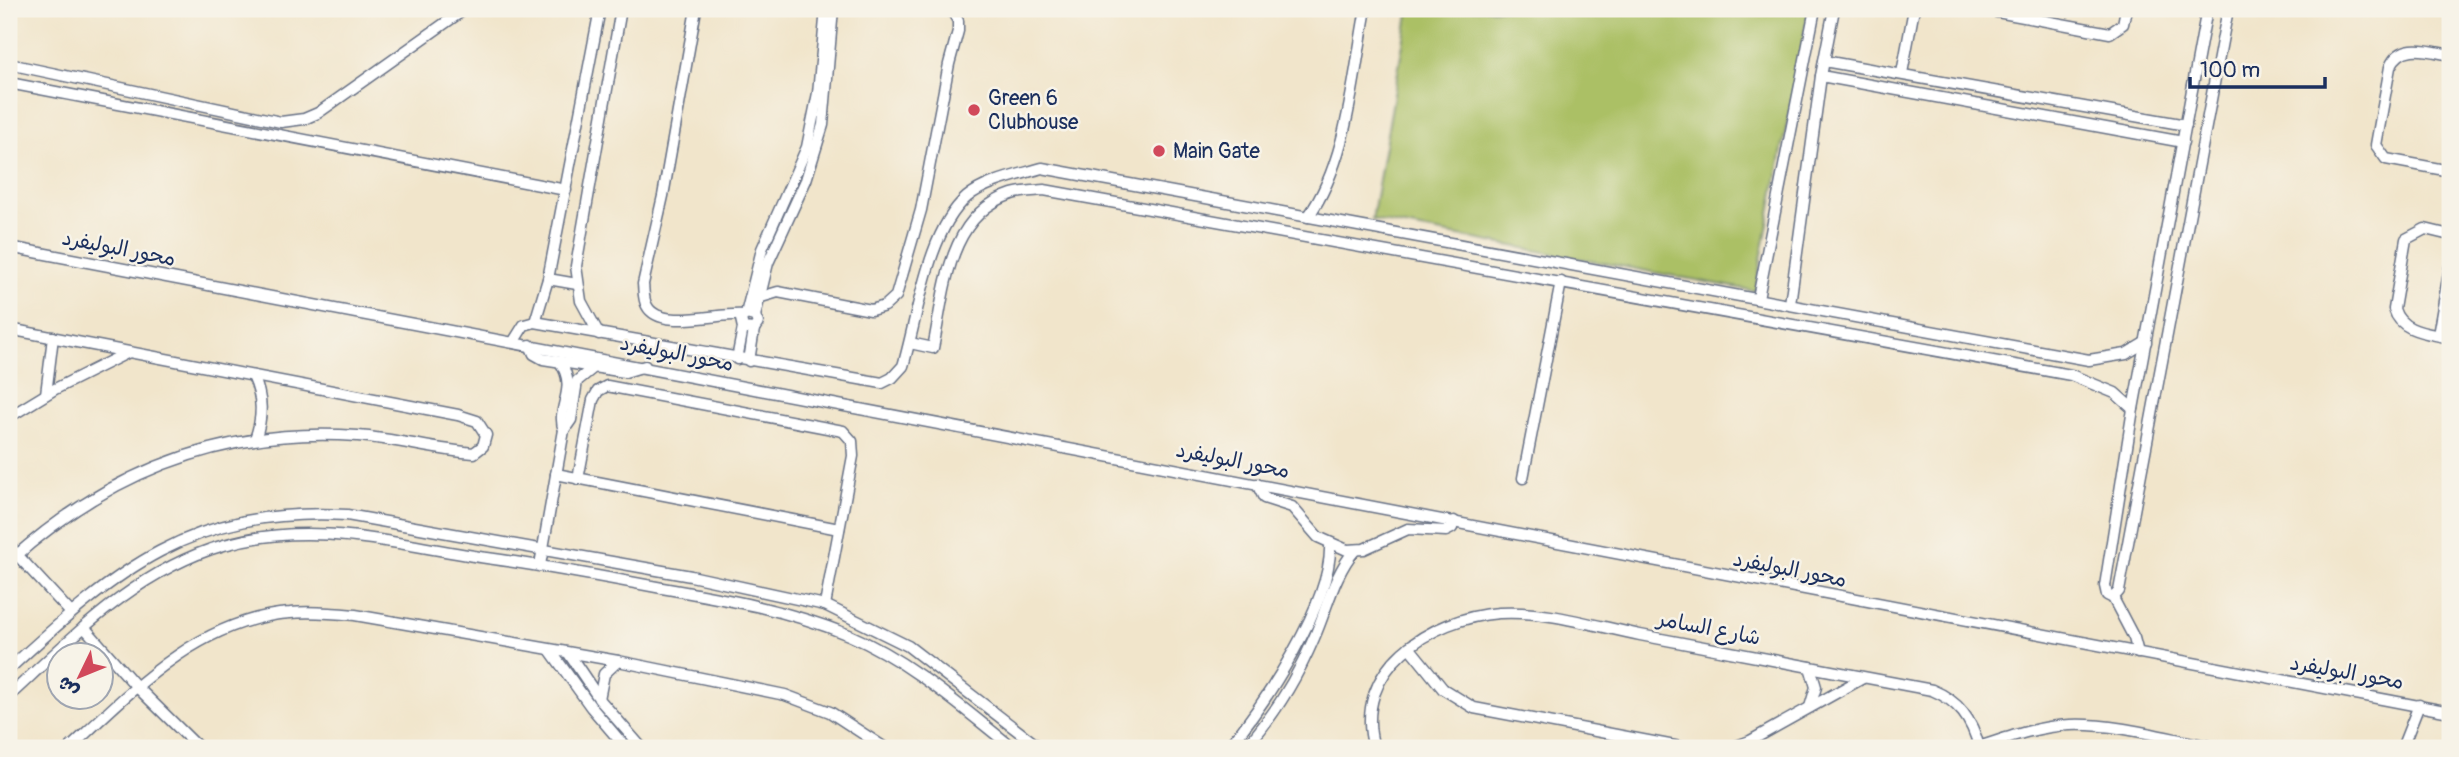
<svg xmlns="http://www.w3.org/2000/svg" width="2459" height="757" font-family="Pangolin,'Playpen Sans Arabic',sans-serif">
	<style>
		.green { fill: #abc065; stroke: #637862; stroke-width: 2 }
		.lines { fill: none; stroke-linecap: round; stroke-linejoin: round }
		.minor-casing { stroke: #666f84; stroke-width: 13 }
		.minor { stroke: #fff; stroke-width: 10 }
		.poi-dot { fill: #d1495b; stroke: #f7f3e8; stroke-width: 2.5 }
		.labels { text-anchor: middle; stroke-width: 5; stroke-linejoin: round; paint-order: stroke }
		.poi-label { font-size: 21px; fill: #1b2f5e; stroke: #f7f3e8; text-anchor: start }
		.street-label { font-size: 21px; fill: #1b2f5e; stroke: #f7f3e8 }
	</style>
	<rect width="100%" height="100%" fill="#f7f3e8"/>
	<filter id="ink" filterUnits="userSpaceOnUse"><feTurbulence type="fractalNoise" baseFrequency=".0143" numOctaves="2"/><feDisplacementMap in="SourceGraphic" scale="14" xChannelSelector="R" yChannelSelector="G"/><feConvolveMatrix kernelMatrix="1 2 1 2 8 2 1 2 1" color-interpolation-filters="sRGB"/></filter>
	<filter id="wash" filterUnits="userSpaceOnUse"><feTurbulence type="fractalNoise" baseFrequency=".00686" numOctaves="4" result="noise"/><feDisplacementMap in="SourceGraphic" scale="28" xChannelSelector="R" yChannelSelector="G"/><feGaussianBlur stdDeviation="1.57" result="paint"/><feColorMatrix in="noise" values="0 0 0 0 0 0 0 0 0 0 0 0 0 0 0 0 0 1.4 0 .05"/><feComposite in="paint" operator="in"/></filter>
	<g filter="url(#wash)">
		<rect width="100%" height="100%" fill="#f1e5cb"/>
		<path class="green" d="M1409,9h400l-54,282 -383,-71z"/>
	</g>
	<g filter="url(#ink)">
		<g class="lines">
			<g class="minor-casing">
				<g id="minor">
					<path d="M696,9l-33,187 -20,88c1,8 0,15 4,22 13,25 72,6 97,9"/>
					<path d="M1981,9l129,24 13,-9 3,-15"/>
					<path d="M2450,55c-22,-4 -49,-14 -60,12l-14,78 10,14 64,12"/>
					<path d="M1824,61l362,64"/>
					<path d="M9,64l272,58 23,-3 14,-6 147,-104"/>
					<path d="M1902,73l12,-64"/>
					<path d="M1821,76l362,66"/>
					<path d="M9,83l557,107"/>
					<path d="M1308,217c40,-56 45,-141 58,-208"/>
					<path d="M2450,235l-25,-6 -19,10 -12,70c7,24 36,24 56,29"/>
					<path d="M9,247l2441,465"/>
					<path d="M548,279l29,5"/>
					<path d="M758,298l20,-6 93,18 14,-4 11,-10 25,-86 28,-146 9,-33v-10l-7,-12"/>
					<path d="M1758,298l57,-289"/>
					<path d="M1790,304l31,-228 13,-67"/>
					<path d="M746,314l16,-65 45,-102 11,-54 8,-84"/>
					<path d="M755,316l13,-53 38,-83 17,-55 10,-116"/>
					<path d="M535,322l13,-43 52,-270"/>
					<path d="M9,329l449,86 19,6 9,14 -3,11 -9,7c-39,-3 -77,-14 -116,-17 -135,-10 -250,36 -349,126"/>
					<path d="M599,334l-18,-33 -5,-35 45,-257"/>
					<path d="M2438,335l12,-68"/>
					<path d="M514,341l10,-16 11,-3 347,61 10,-5 11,-12c15,-50 24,-134 64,-169 19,-16 52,-22 75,-29l1047,192 37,-6 20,-12"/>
					<path d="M910,343l23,5c12,-57 14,-133 79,-154 10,-3 22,-3 32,-4l1027,185 44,18 18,16"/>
					<path d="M530,345l4,9 9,5 82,13 20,-6"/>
					<path d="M737,359l6,-31 -2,-9 5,-5 9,2 3,7 -4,6 -11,-1"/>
					<path d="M749,361l5,-32"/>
					<path d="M253,376c10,22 10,41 2,63"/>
					<path d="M46,394l7,-57"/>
					<path d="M9,417l46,-28 72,-36"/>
					<path d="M564,430l7,-10 6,-39 16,-13"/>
					<path d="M556,474l283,55"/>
					<path d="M1523,478l38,-196"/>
					<path d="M578,479l15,-79 5,-9 9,-5 236,45 9,10 1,15 -28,149"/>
					<path d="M1257,484l7,14 28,9 26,30 29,13 17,-1 44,-20 38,2 6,-3 2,-7"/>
					<path d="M9,546l62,67"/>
					<path d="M540,565l24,-135c-9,-23 15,-40 -4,-68"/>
					<path d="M2113,598l6,-7 109,-582"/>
					<path d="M84,627l52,59 63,62"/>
					<path d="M1409,647l34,42 31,19 211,40"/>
					<path d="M550,650l41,57 35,41"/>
					<path d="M2138,653l-4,-15 -21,-40 -6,-3 -2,-9 28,-177 74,-400"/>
					<path d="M569,654l31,46 42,48"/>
					<path d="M1810,667l6,20 -6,20"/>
					<path d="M9,669c110,-101 181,-162 338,-154l344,61 134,29 83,41 132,102"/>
					<path d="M9,696c65,-60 128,-126 215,-151 90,-26 174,0 263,13 59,8 117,19 175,30 64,11 126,22 187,47 61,26 112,72 164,113"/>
					<path d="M599,699l5,-25 14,-13"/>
					<path d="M70,748c62,-58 130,-129 220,-135 22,-2 44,0 65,2l263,46 167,34 45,17 55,36"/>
					<path d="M1228,748c36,-43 105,-147 102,-204"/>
					<path d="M1245,748c29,-32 52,-70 69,-110 13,-29 20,-64 41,-88"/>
					<path d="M1374,748c-23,-79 57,-130 125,-135 47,-3 96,13 141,22 97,18 195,37 292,55 27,11 40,30 47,57"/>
					<path d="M1731,748l19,-7 113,-63"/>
					<path d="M1976,748c30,-10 62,-22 94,-23 49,-2 102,15 150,23"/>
					<path d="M2402,748l17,-43"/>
				</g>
			</g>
			<use href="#minor" class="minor"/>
		</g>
	</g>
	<g class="poi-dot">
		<circle cx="974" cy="110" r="7"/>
		<circle cx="1159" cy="151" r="7"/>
	</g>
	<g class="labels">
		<g class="poi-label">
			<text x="988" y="105">Green 6<tspan x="988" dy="24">Clubhouse</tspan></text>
			<text x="1173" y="158">Main Gate</text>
		</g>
		<g class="street-label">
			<text transform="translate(119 248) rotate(11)" y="7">محور البوليفرد</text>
			<text transform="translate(677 353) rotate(11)" y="7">محور البوليفرد</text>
			<text transform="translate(1233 460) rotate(11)" y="7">محور البوليفرد</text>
			<text transform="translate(1790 569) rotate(11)" y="7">محور البوليفرد</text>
			<text transform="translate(1709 628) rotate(11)" y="7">شارع السامر</text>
			<text transform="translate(2347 672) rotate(10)" y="7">محور البوليفرد</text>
		</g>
	</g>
	<rect width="2459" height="757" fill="none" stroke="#f7f3e8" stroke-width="35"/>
	<g transform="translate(80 676) rotate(227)"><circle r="33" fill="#f7f3e8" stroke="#9fa5b1" stroke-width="2"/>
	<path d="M0-5L12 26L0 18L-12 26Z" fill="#d1495b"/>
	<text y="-10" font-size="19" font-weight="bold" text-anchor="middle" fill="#1b2f5e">ش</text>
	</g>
	<path d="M2190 77v10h135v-10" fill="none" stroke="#1b2f5e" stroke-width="3.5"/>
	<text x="2200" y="77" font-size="21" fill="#1b2f5e" stroke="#f7f3e8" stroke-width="5" paint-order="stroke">100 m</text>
</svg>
